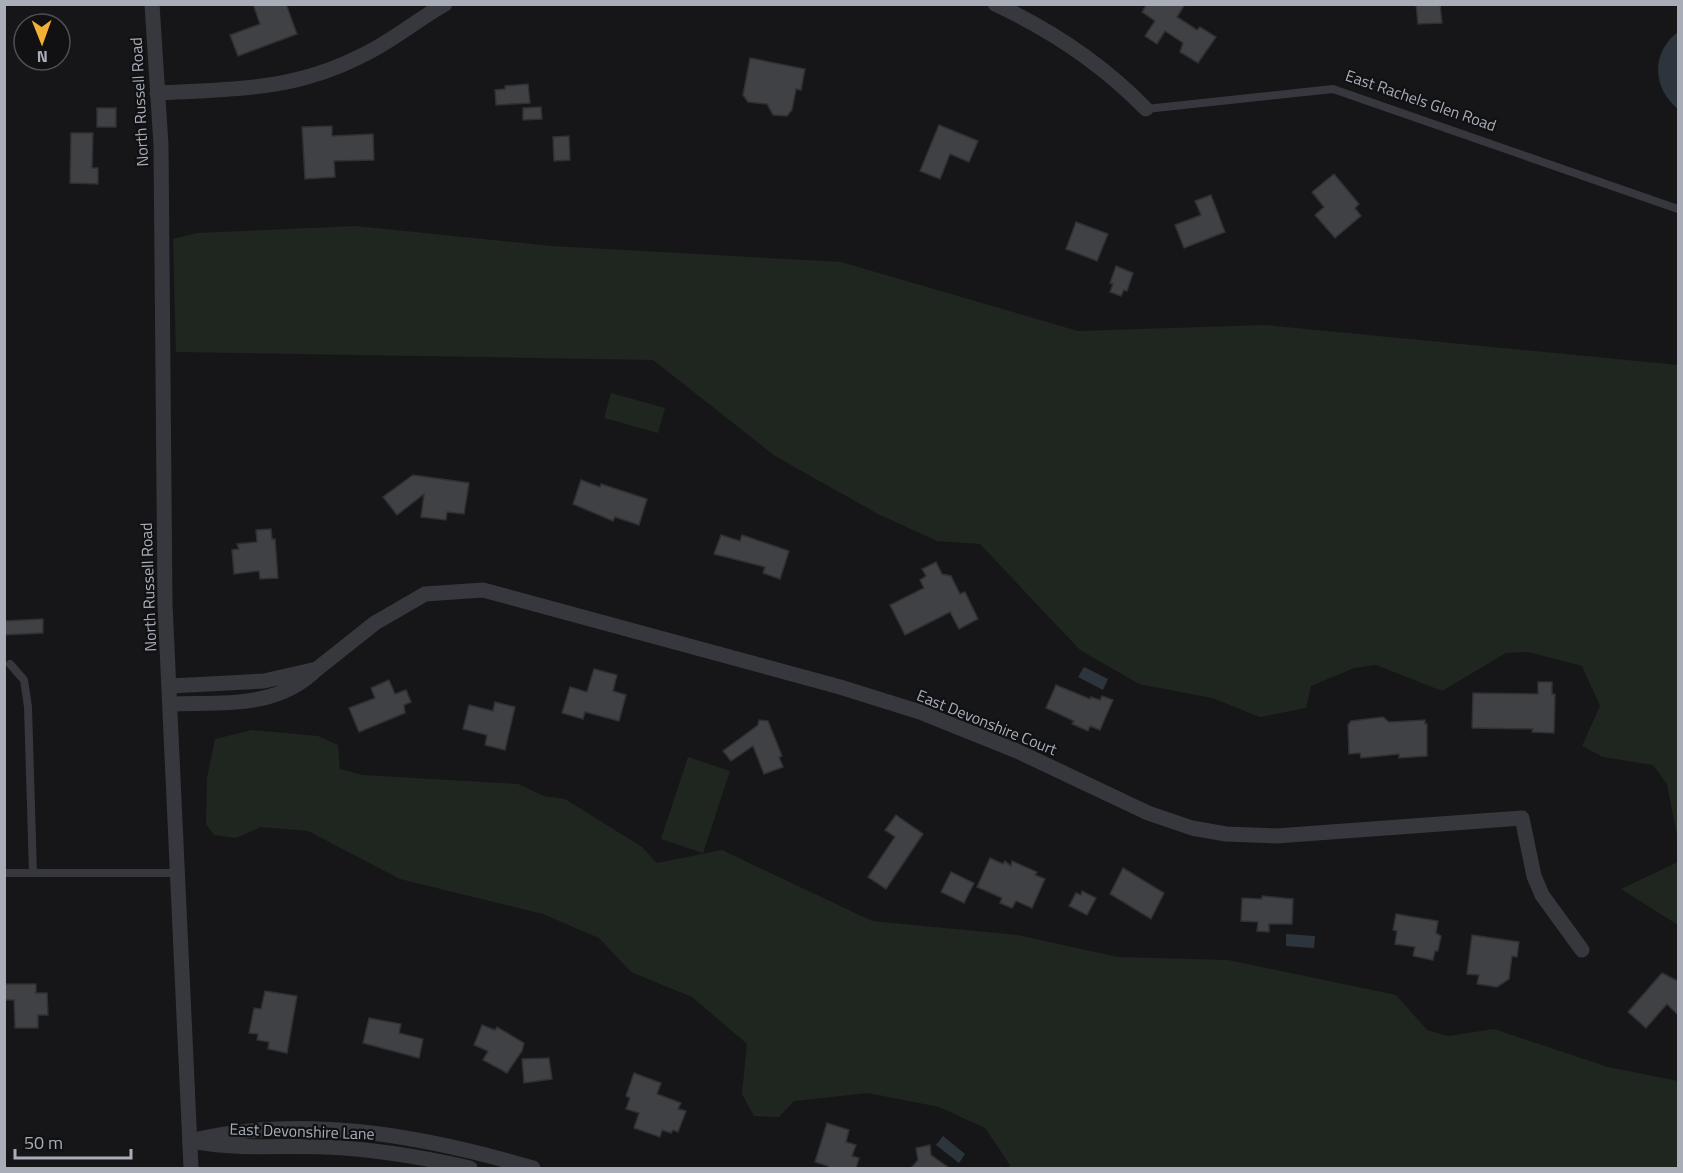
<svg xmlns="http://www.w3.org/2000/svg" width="1683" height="1173" font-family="'Titillium Web',sans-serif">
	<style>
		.green { fill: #1e261f }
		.water { fill: #2c353c }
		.building { fill: #404145; stroke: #303034; stroke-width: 1.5 }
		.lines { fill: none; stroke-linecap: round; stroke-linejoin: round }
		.lane { stroke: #37383d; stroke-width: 8 }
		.street { stroke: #37383d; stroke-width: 15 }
		.labels { text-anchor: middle; stroke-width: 4.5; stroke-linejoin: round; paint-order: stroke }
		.street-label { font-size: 16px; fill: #a8adb8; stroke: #111113 }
	</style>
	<rect width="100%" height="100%" fill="#161618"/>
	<g class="green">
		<path d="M356,226l195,20 290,16 237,69 186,-6 414,40v476l-11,-57 -14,-19 -50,-8 -21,-11 18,-40 -18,-40 -54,-14 -22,1 -64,38 -66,-26 -22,3 -43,18 -5,22 -46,9 -48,-19 -73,-14 -59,-34 -100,-106 -43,-3 -59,-27 -103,-58 -122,-96 -477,-8 -3,-113 24,-6z"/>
		<path d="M611,393l54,15 -7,25 -54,-15z"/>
		<path d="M252,730l66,6 20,9 2,24 22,6 156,9 26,12 21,3 77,48 15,16 65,-13 150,71 145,14 101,22 110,3 168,35 31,35 21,6 46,-7 114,38 70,14v87h-670l2,-3 -25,-37 -46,-21 -71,-14 -74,8 -15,16 -25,-1 -12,-22 5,-50 -55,-47 -61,-25 -32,-34 -56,-24 -143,-35 -92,-48 -47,-4 -25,11 -22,-3 -8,-11 1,-46 8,-39z"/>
		<path d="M688,757l42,14 -27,82 -42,-14z"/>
		<path d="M1678,862v63l-57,-36z"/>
	</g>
	<g class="water">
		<path d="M1678,32v77c-25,-20 -28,-56 0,-77z"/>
		<path d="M1084,667l24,12 -5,11 -25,-13z"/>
		<path d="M1286,934l29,2 -1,12 -28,-2z"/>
		<path d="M943,1136l22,18 -6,9 -23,-18z"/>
	</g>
	<g class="building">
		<path d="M253,4h33l11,30 -59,22 -8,-21 30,-11z"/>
		<path d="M1147,4h38l-8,13 20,13 3,-3 16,10 -18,26 -18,-11 3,-9 -18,-12 -8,13 -12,-8 10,-15 -13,-9z"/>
		<path d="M1416,4h24l2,19 -24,1z"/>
		<path d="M750,58l55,11 -4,21 -5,-1 -4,21 -5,6 -14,-1 -6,-11 -19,-2 -5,-7z"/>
		<path d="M528,84l2,19 -34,2 -1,-15 10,-1v-3z"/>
		<path d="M541,107l1,12 -19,1v-12z"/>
		<rect x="97" y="108" width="19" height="19"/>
		<path d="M939,125l39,16 -9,21 -19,-8 -10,25 -20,-8z"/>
		<path d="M332,126v10l41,-2 1,26 -40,1 1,16 -30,2 -3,-52z"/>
		<path d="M71,133h22l-1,35h6v16l-28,-1z"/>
		<path d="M569,136l1,24 -16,1 -1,-24z"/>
		<path d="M1334,174l25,30 -4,4 6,8 -26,22 -20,-23 9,-8 -12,-15z"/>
		<path d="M1211,195l14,37 -41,16 -9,-23 26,-10 -6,-14z"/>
		<path d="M1076,222l32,12 -11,27 -31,-12z"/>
		<path d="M1116,266l17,7 -6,18 -3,-1 -3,6 -11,-4 3,-8 -3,-1z"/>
		<path d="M413,475l56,8 -5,31 -17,-2 -1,8 -25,-3 3,-23 -27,21 -14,-18z"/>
		<path d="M581,480l19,7 1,-3 46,15 -8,26 -24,-8 -2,4 -40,-17z"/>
		<path d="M271,529l1,10h3l3,39 -18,1 -1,-8 -25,3 -2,-24 7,-1 -2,-5 20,-2 -1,-12z"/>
		<path d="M721,535l19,6 2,-6 47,16 -9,28 -17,-6 2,-6 -51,-13z"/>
		<path d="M936,562l6,12 9,2 9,18 5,-2 13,27 -19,10 -9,-17 -45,23 -15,-30 34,-17 -4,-8 6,-4 -4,-7z"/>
		<path d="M43,619v14l-39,2v-14z"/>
		<path d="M594,669l23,6 -4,16 13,4 -7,26 -34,-9 -2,7 -21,-6 8,-26 17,5z"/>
		<path d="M389,680l6,14 11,-4 5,12 -7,3 1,8 -46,19 -10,-24 26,-10 -4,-10z"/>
		<path d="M1538,682h14v12h3l-1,39 -22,-1 1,-3 -61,-1 1,-35 65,1z"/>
		<path d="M1056,685l34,14 1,-2 9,3 2,-4 11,4 -13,30 -10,-4 -2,5 -16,-7 2,-3 -28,-13z"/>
		<path d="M495,702l20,5 -10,43 -20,-5 2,-10 -24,-6 6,-24 24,6z"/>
		<path d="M1383,717l6,5 36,-2v4h2v32l-28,2v-4l-38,4 -1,-5 -11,1 -1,-29 3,-4z"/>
		<path d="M759,720l9,1 14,35 -3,1 4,10 -19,7 -11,-28 -22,15 -8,-10 35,-26z"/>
		<path d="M896,815l27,19 -37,55 -18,-12 27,-40 -10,-7z"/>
		<path d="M990,858l13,6 2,-3 6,5 1,-5 25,11 -2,3 10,4 -13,29 -16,-7 -4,7 -12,-5 2,-5 -25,-11z"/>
		<path d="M1123,868l41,25 -13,26 -41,-25z"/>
		<path d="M951,872l23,11 -10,20 -23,-11z"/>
		<path d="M1082,891l14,7 -9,17 -18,-9 7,-13 5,2z"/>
		<path d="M1262,896l31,3 -1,25h-23v8l-12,-1 1,-9 -17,-1 1,-23 20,1z"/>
		<path d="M1396,914l42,7 -2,12 5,3 -3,15h-3l-2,9 -20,-4 2,-9 -20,-3 2,-13 -4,-1z"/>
		<path d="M1472,935l47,7 -2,15 -5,-1 -3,23 -12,8 -20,-3 2,-9 -12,-1z"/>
		<path d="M1662,973l16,8v34l-11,-11 -21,24 -18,-16z"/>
		<path d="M4,984h32v9h11l1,22h-10v13h-23l-1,-28h-10z"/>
		<path d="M265,991l32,5 -10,57 -19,-4 1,-7 -12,-2 1,-6 -9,-1 5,-25 7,1z"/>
		<path d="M369,1018l32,6 -2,9 24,6 -4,19 -56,-15z"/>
		<path d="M482,1025l13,5 2,-3 27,16 -2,8 -15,22 -24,-13 5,-9 -14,-6z"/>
		<path d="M549,1058l3,21 -28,4 -2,-24z"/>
		<path d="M634,1073l27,10 -4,11 24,9 -3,6 8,2 -8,21 -5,-2 -2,3 -9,-3 -2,7 -26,-9 5,-15 -13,-4 4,-11 -4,-2z"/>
		<path d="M827,1123l22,7 -3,12 10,3 -4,11 7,2 -3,10h-28v-2l-13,-4z"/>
		<path d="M930,1145l1,10 18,13h-38l7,-8 -2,-12z"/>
	</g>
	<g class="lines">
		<g class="lane">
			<path d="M1146,109l187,-20 345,120"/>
			<path d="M10,664l14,16 4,27 5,166"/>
			<path d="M4,873h174"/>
		</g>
		<g class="street">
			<path d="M152,4l9,141 4,459 26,564"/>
			<path d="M995,4c56,26 108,61 151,105"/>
			<path d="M157,93c77,-4 136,-2 206,-38 29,-14 54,-35 82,-51"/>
			<path d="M317,669l58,-46 50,-29 58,-4 357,97 80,25 97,39 131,62 44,15 34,6 50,2 246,-18 12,58 8,19 40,55"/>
			<path d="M170,686l94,-5 53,-12c-40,40 -93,33 -146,35"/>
			<path d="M190,1141c112,-28 234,-5 343,27"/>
			<path d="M196,1142c43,8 85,3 129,5 49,2 97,10 145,21"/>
		</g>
	</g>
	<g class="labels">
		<g class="street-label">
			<text transform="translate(1421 100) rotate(19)" y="6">East Rachels Glen Road</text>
			<text transform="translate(139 102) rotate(-93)" y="6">North Russell Road</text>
			<text transform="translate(148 587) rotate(-92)" y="6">North Russell Road</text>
			<text transform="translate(987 722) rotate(22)" y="6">East Devonshire Court</text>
			<text transform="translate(302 1131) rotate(2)" y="6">East Devonshire Lane</text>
		</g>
	</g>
	<rect width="1683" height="1173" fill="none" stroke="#a8adb8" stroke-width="12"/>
	<g transform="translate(42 42) rotate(179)"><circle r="28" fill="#111113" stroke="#4d4f55" stroke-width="1.5"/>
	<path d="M0-4.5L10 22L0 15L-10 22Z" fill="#f2b134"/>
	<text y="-9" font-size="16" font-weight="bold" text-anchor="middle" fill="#a8adb8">N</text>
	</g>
	<path d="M15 1149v9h116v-9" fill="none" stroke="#a8adb8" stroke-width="3"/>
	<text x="24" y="1149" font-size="18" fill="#a8adb8" stroke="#111113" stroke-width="4.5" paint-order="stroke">50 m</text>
</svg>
